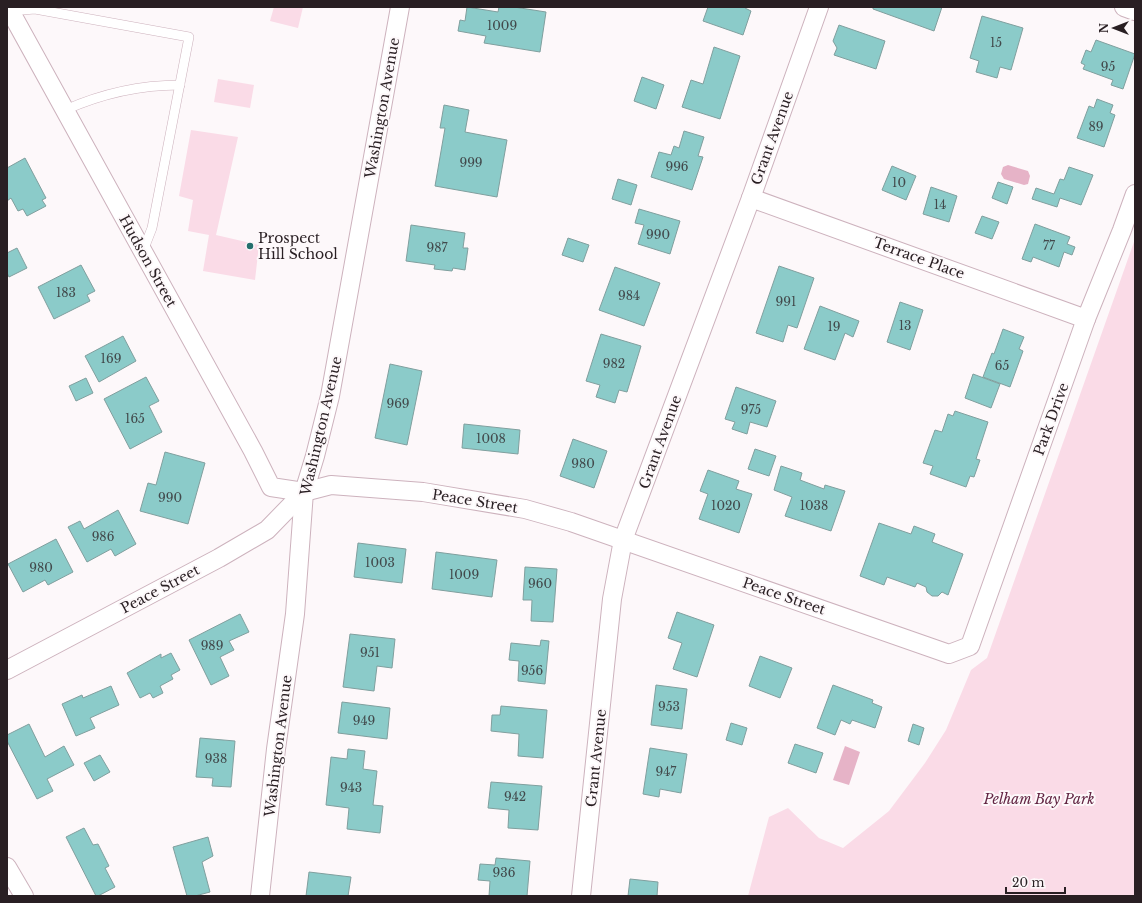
<svg xmlns="http://www.w3.org/2000/svg" width="1142" height="903" font-family="'Libre Baskerville',serif">
	<style>
		.green { fill: #fadbe7 }
		.water { fill: #e6b3c7 }
		.building { fill: #8bcbc9; stroke: #809f9e }
		.lines { fill: none; stroke-linecap: round; stroke-linejoin: round }
		.service-casing { stroke: #cdb2bd; stroke-width: 10 }
		.minor-casing { stroke: #cdb2bd; stroke-width: 20 }
		.service { stroke: #fff; stroke-width: 9 }
		.minor { stroke: #fff; stroke-width: 18 }
		.poi-dot { fill: #246f6d; stroke: #fdf8fa; stroke-width: 1.5 }
		.labels { text-anchor: middle; stroke-width: 4; stroke-linejoin: round; paint-order: stroke }
		.number-label { font-size: 12px; fill: #424a4c }
		.street-label { font-size: 14px; fill: #291f23; stroke: #fdf8fa }
		.poi-label { font-size: 14px; fill: #291f23; stroke: #fdf8fa; text-anchor: start }
		.park-label { font-size: 14px; font-style: italic; fill: #622543; stroke: #fdf8fa }
	</style>
	<rect width="100%" height="100%" fill="#fdf8fa"/>
	<g class="green">
		<path d="M274,7h29l-5,21 -28,-7z"/>
		<path d="M218,79l36,6 -4,23 -36,-6z"/>
		<path d="M191,130l47,7 -22,98 43,10 -4,35 -52,-9 6,-36 -21,-4 5,-31 -14,-4z"/>
		<path d="M1135,239v657h-387l21,-79 19,-9 31,30 24,10 46,-37 36,-48 21,-33 25,-60 16,-12z"/>
	</g>
	<g class="water">
		<path d="M1008,165l20,6 2,5 -2,8 -4,1 -20,-6 -3,-5 2,-7z"/>
		<path d="M845,746l15,6 -11,33 -16,-5z"/>
	</g>
	<g class="building">
		<path d="M467,7l31,5 1,-5h15l32,5 -6,40 -56,-9 2,-7 -28,-5 2,-11 5,1z"/>
		<path d="M708,7h37v1l6,3 -8,24 -40,-14z"/>
		<path d="M873,7h69l-8,24 -61,-22z"/>
		<path d="M982,16l41,12 -12,42 -11,-3 -3,11 -21,-6 3,-11 -9,-3z"/>
		<path d="M839,25l46,16 -9,28 -42,-14 3,-7 -4,-7z"/>
		<path d="M1096,40l39,14 -12,35 -12,-4 2,-5 -30,-11 2,-4 -4,-2 5,-13 5,2z"/>
		<path d="M714,47l26,9 -20,63 -38,-12 9,-27 12,4z"/>
		<path d="M642,77l22,8 -8,24 -22,-8z"/>
		<path d="M1097,99l16,6 -3,8 5,2 -11,32 -27,-9 12,-32 5,2z"/>
		<path d="M444,105l25,5 -4,22 42,8 -10,57 -62,-11 10,-58h-5z"/>
		<path d="M684,131l20,6 -6,19 5,1 -11,33 -41,-13 8,-25 12,3 3,-9 5,2z"/>
		<path d="M25,158l21,40 -4,2 4,6 -19,10 -4,-7 -5,2 -7,-13 -4,3v-33z"/>
		<path d="M892,166l24,10 -10,24 -24,-10z"/>
		<path d="M1069,167l24,8 -12,30 -21,-7 -3,9 -25,-8 4,-11 18,6 6,-15 4,1z"/>
		<path d="M618,179l19,6 -6,20 -19,-6z"/>
		<path d="M998,182l15,5 -6,17 -15,-6z"/>
		<path d="M931,187l26,9 -8,26 -26,-8z"/>
		<path d="M639,209l41,12 -10,33 -32,-10 6,-19 -9,-2z"/>
		<path d="M982,216l17,6 -7,17 -17,-6z"/>
		<path d="M1035,224l35,13 -3,7 8,3 -3,8 -8,-3 -5,15 -26,-10 -2,5 -9,-3z"/>
		<path d="M411,225l54,8 -2,15h5l-3,22 -12,-2 -1,3 -18,-2 1,-4 -29,-4z"/>
		<path d="M568,238l21,7 -6,17 -21,-7z"/>
		<path d="M17,248l10,20 -18,9 -2,-4v-20z"/>
		<path d="M81,265l14,26 -8,4 3,6 -36,18 -16,-32z"/>
		<path d="M779,266l35,12 -17,50 -9,-3 -5,17 -27,-9z"/>
		<path d="M615,267l45,16 -16,43 -45,-16z"/>
		<path d="M900,302l23,8 -13,40 -23,-8z"/>
		<path d="M820,306l39,15 -6,16 -8,-4 -10,27 -31,-11z"/>
		<path d="M1003,329l21,8 -5,12 4,2 -13,36 -27,-10 9,-24 2,1z"/>
		<path d="M601,334l40,12 -14,46 -8,-2 -4,13 -19,-6 4,-12 -14,-4z"/>
		<path d="M123,336l13,25 -37,21 -14,-26z"/>
		<path d="M390,364l32,7 -15,74 -32,-7z"/>
		<path d="M973,374l27,10 -9,24 -26,-10z"/>
		<path d="M146,377l13,24 -10,5 13,26 -32,17 -26,-50z"/>
		<path d="M86,378l7,15 -17,8 -7,-15z"/>
		<path d="M736,387l40,14 -9,26 -17,-5 -3,12 -15,-5 3,-7 -10,-3z"/>
		<path d="M955,411l33,11 -12,37 4,1 -6,17 -4,-1 -4,11 -36,-13 3,-8 -10,-3 12,-33 7,2 6,-18 5,2z"/>
		<path d="M464,424l56,6 -2,24 -56,-6z"/>
		<path d="M573,439l34,12 -13,37 -34,-12z"/>
		<path d="M755,449l21,7 -7,20 -21,-7z"/>
		<path d="M165,452l40,11 -17,61 -48,-13 8,-28 8,2z"/>
		<path d="M781,466l21,7 -2,7 24,9 1,-4 20,6 -14,40 -46,-15 7,-19 -18,-7z"/>
		<path d="M708,470l31,11 -3,8 16,5 -13,39 -40,-14 9,-25 -8,-3z"/>
		<path d="M118,510l18,34 -21,12 -4,-7 -24,13 -19,-35 12,-6 4,8z"/>
		<path d="M879,523l32,11 3,-8 21,8 -3,8 31,12 -15,41 -6,-3 -4,4h-6l-5,-4 -1,-5 -9,-4 -2,4 -28,-10 -3,8 -24,-9z"/>
		<path d="M56,539l17,33 -25,13 -3,-5 -22,12 -15,-28z"/>
		<path d="M358,543l48,6 -4,34 -48,-6z"/>
		<path d="M436,552l61,8 -5,37 -60,-8z"/>
		<path d="M525,567l32,2 -4,53 -22,-1 1,-21h-9z"/>
		<path d="M677,612l37,13 -17,52 -24,-8 9,-26 -14,-5z"/>
		<path d="M240,614l9,18 -20,9 5,9 -14,7 9,19 -18,9 -22,-45z"/>
		<path d="M350,634l45,5 -3,29 -15,-2 -3,25 -31,-4z"/>
		<path d="M541,640l8,1 -4,43 -27,-3 1,-20 -10,-1 2,-17 29,3z"/>
		<path d="M171,653l9,17 -9,5 2,4 -13,7 3,7 -10,5 -3,-5 -10,5 -13,-25 34,-19v4z"/>
		<path d="M760,656l32,12 -12,30 -31,-12z"/>
		<path d="M656,685l31,4 -5,40 -31,-4z"/>
		<path d="M833,685l40,15 -1,3 10,4 -7,21 -23,-8 -2,4 -9,-4 -6,15 -18,-7z"/>
		<path d="M111,686l8,19 -29,13 5,10 -19,8 -14,-32 20,-9 1,3z"/>
		<path d="M342,702l48,6 -3,31 -49,-6z"/>
		<path d="M501,706l46,4 -4,48 -25,-2 1,-22 -28,-3 1,-16h8z"/>
		<path d="M731,723l16,5 -5,17 -16,-5z"/>
		<path d="M29,724l16,33 19,-11 10,19 -27,14 6,12 -16,8 -30,-58v-6z"/>
		<path d="M913,724l11,4 -5,17 -11,-4z"/>
		<path d="M200,738l35,3 -4,46 -19,-1 1,-8 -17,-1z"/>
		<path d="M795,744l28,9 -7,20 -28,-10z"/>
		<path d="M650,748l37,6 -6,39 -21,-4 -1,8 -16,-3z"/>
		<path d="M348,749l17,2 -2,18 14,2 -4,34 10,1 -3,27 -33,-4 2,-21 -23,-3 5,-48 16,2z"/>
		<path d="M100,755l10,17 -16,9 -10,-18z"/>
		<path d="M491,782l51,4 -4,44 -30,-2 1,-18 -21,-2z"/>
		<path d="M84,828l9,17 5,-1 11,22 -4,2 10,19 -17,9h-2l-30,-59z"/>
		<path d="M208,837l5,19 -11,6 8,30 -15,4h-8l-14,-49z"/>
		<path d="M496,858l34,3 -3,35h-38l1,-15 -12,-1 2,-16 15,1z"/>
		<path d="M309,872l42,5 -3,19h-42z"/>
		<path d="M630,879l28,3 -1,14h-29z"/>
	</g>
	<g class="lines">
		<g class="service-casing">
			<g id="service">
				<path d="M10,11l25,-2 154,28 -37,191 -9,23"/>
				<path d="M65,110c36,-16 75,-25 115,-25"/>
			</g>
		</g>
		<g class="minor-casing">
			<g id="minor">
				<path d="M8,7l245,444 18,36 33,5"/>
				<path d="M1124,7l11,4"/>
				<path d="M751,198l335,121"/>
				<path d="M7,670l212,-112 48,-28 37,-38 27,-7 92,7 102,17 46,13 378,132 21,-8 116,-327 36,-89 13,-36"/>
				<path d="M7,867l17,29"/>
				<path d="M260,896l16,-147 19,-135 9,-122 11,-36 15,-60 70,-389"/>
				<path d="M581,896l31,-297 11,-59 128,-342 68,-191"/>
			</g>
		</g>
		<use href="#service" class="service"/>
		<use href="#minor" class="minor"/>
	</g>
	<circle class="poi-dot" cx="250" cy="246" r="4"/>
	<g class="labels">
		<g class="number-label">
			<text x="502" y="30">1009</text>
			<text x="996" y="47">15</text>
			<text x="1108" y="71">95</text>
			<text x="1096" y="131">89</text>
			<text x="471" y="167">999</text>
			<text x="677" y="171">996</text>
			<text x="899" y="187">10</text>
			<text x="940" y="209">14</text>
			<text x="658" y="239">990</text>
			<text x="1049" y="250">77</text>
			<text x="437" y="252">987</text>
			<text x="66" y="297">183</text>
			<text x="629" y="300">984</text>
			<text x="786" y="306">991</text>
			<text x="905" y="330">13</text>
			<text x="834" y="331">19</text>
			<text x="111" y="363">169</text>
			<text x="614" y="368">982</text>
			<text x="1002" y="370">65</text>
			<text x="398" y="408">969</text>
			<text x="751" y="414">975</text>
			<text x="135" y="423">165</text>
			<text x="491" y="443">1008</text>
			<text x="583" y="468">980</text>
			<text x="170" y="502">990</text>
			<text x="726" y="510">1020</text>
			<text x="814" y="510">1038</text>
			<text x="103" y="541">986</text>
			<text x="380" y="567">1003</text>
			<text x="41" y="572">980</text>
			<text x="464" y="579">1009</text>
			<text x="540" y="588">960</text>
			<text x="212" y="650">989</text>
			<text x="370" y="657">951</text>
			<text x="532" y="675">956</text>
			<text x="669" y="711">953</text>
			<text x="364" y="725">949</text>
			<text x="216" y="763">938</text>
			<text x="666" y="776">947</text>
			<text x="351" y="792">943</text>
			<text x="515" y="801">942</text>
			<text x="504" y="877">936</text>
		</g>
		<g class="street-label">
			<text transform="translate(382 108) rotate(-80)" y="5">Washington Avenue</text>
			<text transform="translate(772 138) rotate(-70)" y="5">Grant Avenue</text>
			<text transform="translate(919 258) rotate(20)" y="5">Terrace Place</text>
			<text transform="translate(148 261) rotate(61)" y="5">Hudson Street</text>
			<text transform="translate(1051 419) rotate(-70)" y="5">Park Drive</text>
			<text transform="translate(321 426) rotate(-77)" y="5">Washington Avenue</text>
			<text transform="translate(660 442) rotate(-70)" y="5">Grant Avenue</text>
			<text transform="translate(475 501) rotate(9)" y="5">Peace Street</text>
			<text transform="translate(160 589) rotate(-28)" y="5">Peace Street</text>
			<text transform="translate(784 596) rotate(19)" y="5">Peace Street</text>
			<text transform="translate(278 746) rotate(-83)" y="5">Washington Avenue</text>
			<text transform="translate(596 758) rotate(-84)" y="5">Grant Avenue</text>
		</g>
		<g class="poi-label">
			<text x="258" y="243">Prospect<tspan x="258" dy="16">Hill School</tspan></text>
		</g>
		<g class="park-label">
			<text x="1039" y="804">Pelham Bay Park</text>
		</g>
	</g>
	<rect width="1142" height="903" fill="none" stroke="#291f23" stroke-width="16"/>
	<g transform="translate(1114 28) rotate(270)" stroke="#fdf8fa" stroke-width="3" paint-order="stroke">
	<path d="M0-3L7 15L0 10L-7 15Z" fill="#291f23"/>
	<text y="-6" font-size="11" font-weight="bold" text-anchor="middle" fill="#291f23">N</text>
	</g>
	<path d="M1006 887v6h59v-6" fill="none" stroke="#291f23" stroke-width="2"/>
	<text x="1012" y="887" font-size="12" fill="#291f23" stroke="#fdf8fa" stroke-width="3" paint-order="stroke">20 m</text>
</svg>
